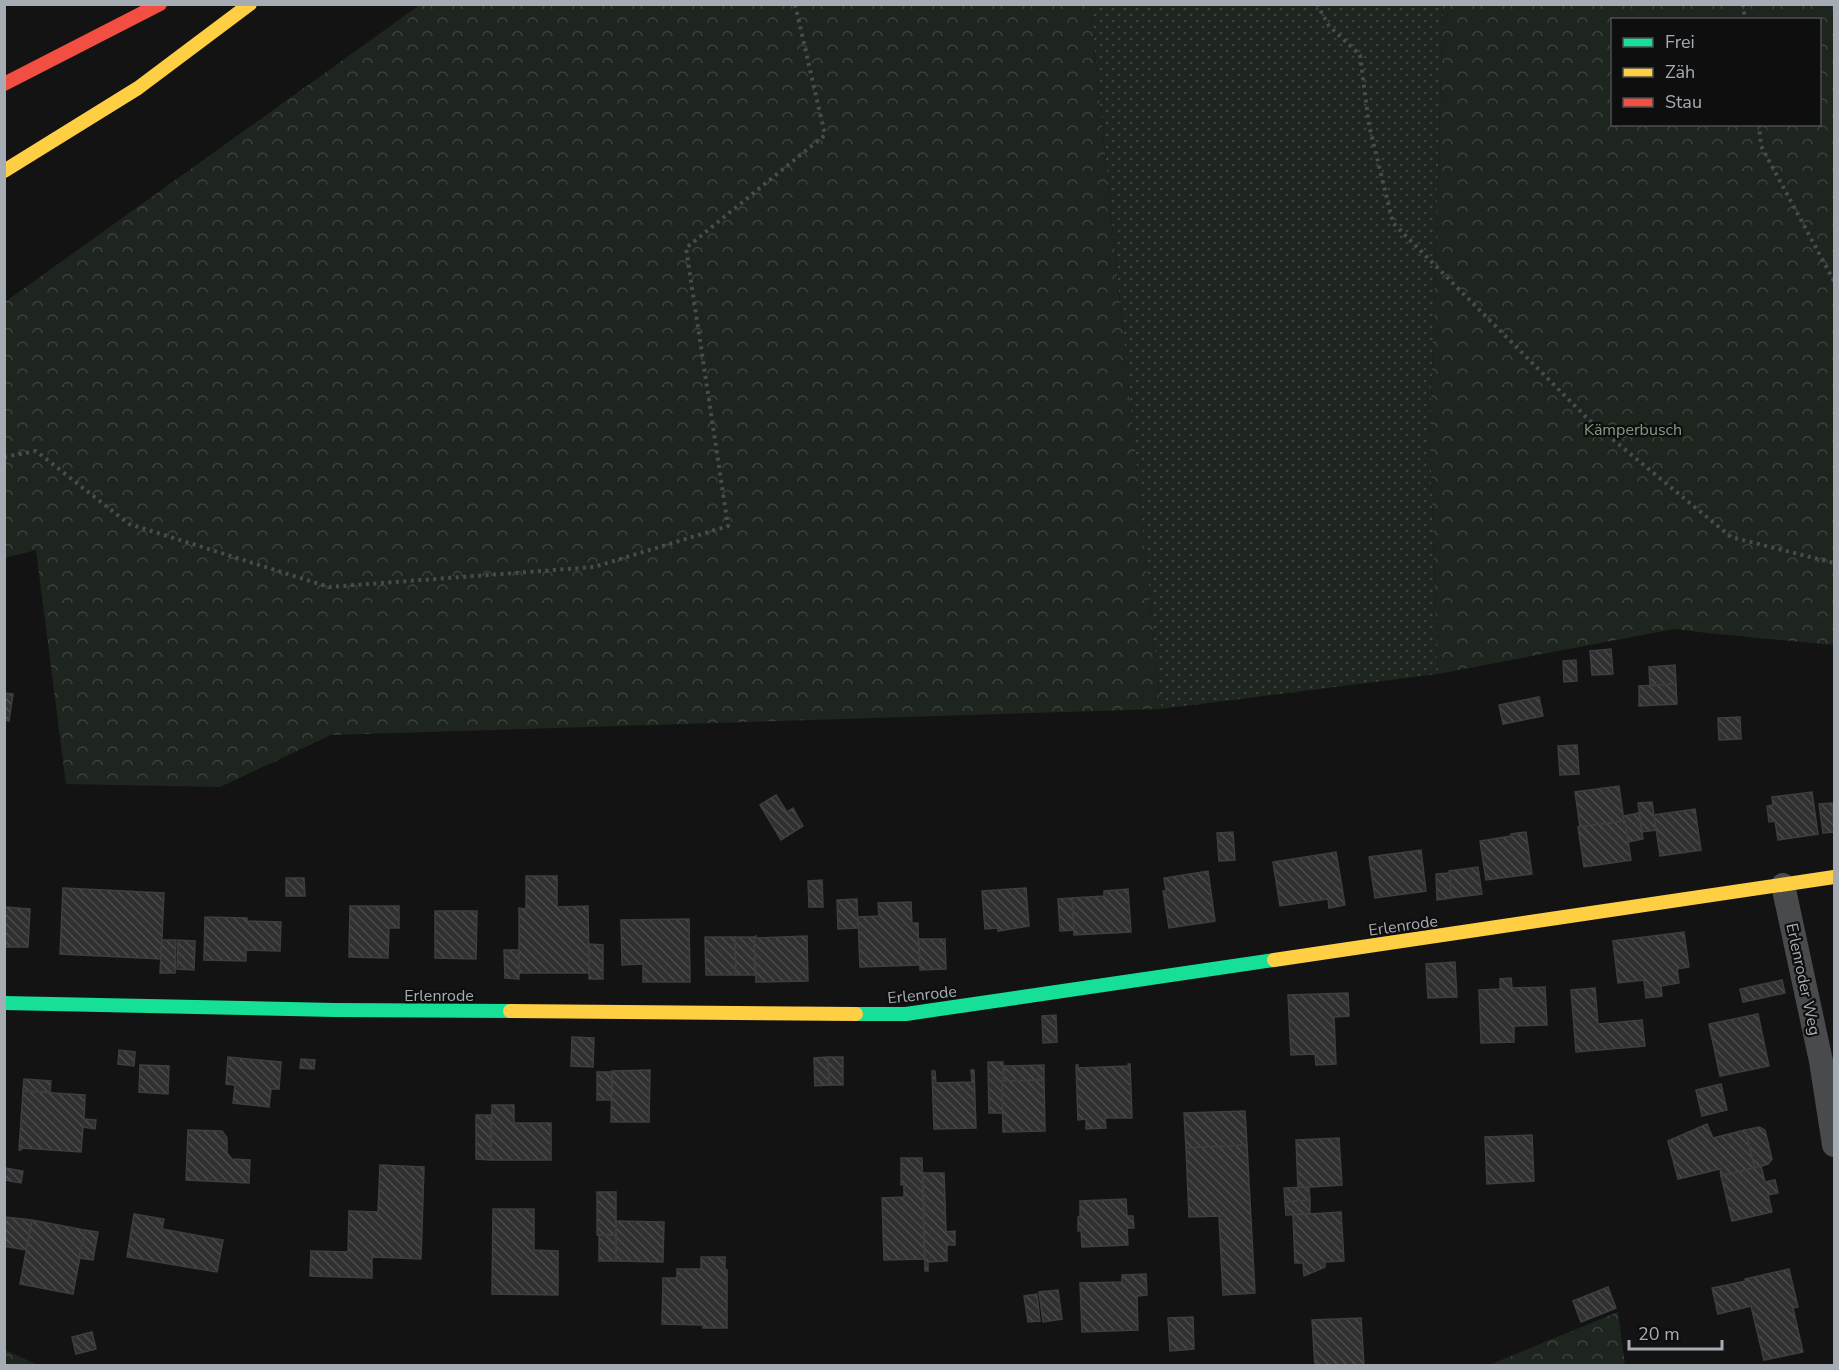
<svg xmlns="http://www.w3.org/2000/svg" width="1839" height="1370" font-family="'Nunito Sans',sans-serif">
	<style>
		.grass { fill: url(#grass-dots) }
		.forest { fill: url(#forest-crowns); fill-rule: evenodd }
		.building { fill: url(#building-back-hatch); stroke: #3c3e40; stroke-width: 1.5 }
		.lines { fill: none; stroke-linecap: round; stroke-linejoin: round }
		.path { stroke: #4a4b4e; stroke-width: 4; stroke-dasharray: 3 4.5; stroke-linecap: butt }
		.street { stroke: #484a4c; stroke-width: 24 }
		.fast { stroke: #16e098; stroke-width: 14 }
		.slow { stroke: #ffcf43; stroke-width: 14 }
		.jam { stroke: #f24e42; stroke-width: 14 }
		.labels { text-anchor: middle; stroke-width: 4.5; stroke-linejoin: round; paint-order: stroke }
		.park-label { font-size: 16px; fill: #809d7f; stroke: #0e0e0f }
		.street-label { font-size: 16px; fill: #a6acb4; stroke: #0e0e0f }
	</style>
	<defs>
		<pattern id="grass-dots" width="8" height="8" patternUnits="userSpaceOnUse" patternTransform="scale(1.5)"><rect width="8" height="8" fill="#1e241e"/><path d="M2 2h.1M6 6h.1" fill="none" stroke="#3c413c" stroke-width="1.8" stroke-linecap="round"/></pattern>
		<pattern id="forest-crowns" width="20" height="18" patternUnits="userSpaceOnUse" patternTransform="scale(1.5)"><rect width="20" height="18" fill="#1e241e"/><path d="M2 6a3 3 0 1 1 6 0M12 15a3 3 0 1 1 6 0" fill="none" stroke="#3c413c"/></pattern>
		<pattern id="building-back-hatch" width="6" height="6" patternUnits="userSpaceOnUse" patternTransform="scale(1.5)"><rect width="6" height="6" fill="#303031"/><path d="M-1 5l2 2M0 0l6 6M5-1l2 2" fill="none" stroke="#4b4b4c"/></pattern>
	</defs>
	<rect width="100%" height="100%" fill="#131314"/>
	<path class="grass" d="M1090,5h353l-13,434 8,235 -277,35z"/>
	<g class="forest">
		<path d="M421,4l669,1 71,704 -830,26 -111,52 -154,-3 -30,-234 -31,8v-256z"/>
		<path d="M1443,5h391v640l-127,-12 -33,-4 -236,45 -8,-235zM1612,20h208v104h-208z"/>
		<path d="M1618,1312l7,53h-136z"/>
		<path d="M5,1350l33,15h-33z"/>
	</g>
	<g class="building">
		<path d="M1611,649l2,25 -21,1 -2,-24z"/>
		<path d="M1576,660l1,21 -13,1 -1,-21z"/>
		<path d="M1675,665l1,19 -26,1 -1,-18z"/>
		<path d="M1676,684l1,20 -38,2v-20z"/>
		<path d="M4,693l9,1 -4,27 -5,-1z"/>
		<path d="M1539,697l4,19 -40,8 -4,-19z"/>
		<path d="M1740,717l1,22 -22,1 -1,-22z"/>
		<path d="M1577,745l2,29 -19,1 -2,-29z"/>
		<path d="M1619,786l5,35 -44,6 -5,-35z"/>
		<path d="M1812,792l6,42 -40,6 -3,-19 -6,1 -2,-16 6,-1 -1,-8z"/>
		<path d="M776,795l11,17 6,-4 10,18 -22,14 -21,-35z"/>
		<path d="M1652,802l4,28 -14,2 -4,-29z"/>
		<path d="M1832,803l2,29 -11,1 -4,-29z"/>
		<path d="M1695,809l6,41 -41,6 -6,-41z"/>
		<path d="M1639,813l4,26 -15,3 -5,-26z"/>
		<path d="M1625,821l6,39 -47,7 -6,-40z"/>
		<path d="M1233,832l2,28 -16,1 -2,-28z"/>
		<path d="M1526,832l6,42 -46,6 -6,-39 31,-5v-2z"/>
		<path d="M1421,850l5,41 -51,7 -6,-41z"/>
		<path d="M1336,852l9,53 -16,3 -1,-9 -48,7 -7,-44z"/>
		<path d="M1478,867l4,27 -31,4 -2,-27z"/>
		<path d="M1208,871l7,50 -46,7 -6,-37h3l-2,-13z"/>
		<path d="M1450,873l1,25 -14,2 -1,-26z"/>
		<path d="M526,876h31v31l31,-1 1,67h-70v-65l7,1z"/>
		<path d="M286,878h18l1,18h-19z"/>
		<path d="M822,880l1,27h-14l-1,-26z"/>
		<path d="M63,888l101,5 -3,66 -101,-5z"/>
		<path d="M1026,888l3,38 -31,5v-3l-13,1 -3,-38z"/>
		<path d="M1128,889l3,43 -57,3 -2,-37 32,-2v-5z"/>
		<path d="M1072,898l2,32 -14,1 -2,-32z"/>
		<path d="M857,899l1,29 -20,1 -1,-29z"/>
		<path d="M911,902l1,21h6l1,42 -59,2 -2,-50 21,-1 -1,-13z"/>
		<path d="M350,906h49v22h-10l-1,30 -39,-1z"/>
		<path d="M4,907l26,2 -2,38h-24z"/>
		<path d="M435,911h42l-1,48 -41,-1z"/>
		<path d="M205,917l42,1v3l34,1 -1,29 -34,-1v11l-42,-1z"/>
		<path d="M689,919l1,63h-47v-18l-21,1 -1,-45z"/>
		<path d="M1684,932l5,35 -12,2 2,14 -18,3 1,10 -16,2 -2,-18 -26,3 -5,-42z"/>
		<path d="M756,936v2l51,-2 1,45 -52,1 -2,-45z"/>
		<path d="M705,937h30l1,38h-30z"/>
		<path d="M735,937h19l1,38h-19z"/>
		<path d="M919,939h26l1,30 -26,1z"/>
		<path d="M162,940h14l-1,33h-15z"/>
		<path d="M178,940l17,1 -1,29 -17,-1z"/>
		<path d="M589,944l14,1v34h-14z"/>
		<path d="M504,950h15v29l-14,-1z"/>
		<path d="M1455,962l2,35 -29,1 -2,-34z"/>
		<path d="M1511,978l1,10 33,-1 2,38 -33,1v16l-33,1 -2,-53 21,-1v-10z"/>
		<path d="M1782,980l3,13 -42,9 -3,-13z"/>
		<path d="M1595,988l3,36 44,-4 3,26 -69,6 -5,-62z"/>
		<path d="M1348,993l1,23 -15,1 2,47 -20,1 -1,-11 -24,1 -3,-60z"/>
		<path d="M1758,1014l11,52 -49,10 -11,-52z"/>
		<path d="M1056,1015l1,27 -14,1 -1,-27z"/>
		<path d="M572,1037l22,1 -1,29 -22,-1z"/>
		<path d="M119,1050l16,2 -1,14 -16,-2z"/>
		<path d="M228,1057l53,5 -2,27h-8l-2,18 -36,-4 2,-18 -9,-1z"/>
		<path d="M828,1057h15v28h-14z"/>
		<path d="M828,1057l1,28 -14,1 -1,-28z"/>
		<path d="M301,1059l14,1 -1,9 -14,-1z"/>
		<path d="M988,1062h15v51h-14z"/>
		<path d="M1128,1064h2l2,54h-27l1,10 -20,1v-10l-8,1 -2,-55h2v3l50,-2z"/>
		<path d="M140,1065l29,1 -1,28 -29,-2z"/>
		<path d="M1044,1065v15l-40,1v-15z"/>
		<path d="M650,1070l-1,52h-38l1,-51z"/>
		<path d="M971,1070h3l2,58 -42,1 -2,-58h3l1,12 36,-1z"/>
		<path d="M597,1072h15l-1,28h-14z"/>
		<path d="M24,1079l27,2 -1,11 -27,-1z"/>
		<path d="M1044,1080l1,51 -42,1 -1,-51z"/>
		<path d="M1721,1084l6,26 -25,6 -6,-26z"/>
		<path d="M23,1091l62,4 -1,24 12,1 -1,9 -12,-2 -2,25 -59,-4 -1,2h-2z"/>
		<path d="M492,1105h22v18h37v37h-60z"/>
		<path d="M1245,1111l2,34 -61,3 -2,-35z"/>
		<path d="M476,1115h15v45l-15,-1z"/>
		<path d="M1707,1124l6,14 32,-8 10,38 -34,8 -1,-7 -42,10 -10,-38z"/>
		<path d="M1759,1127l6,3 7,29 -4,5 -13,4 -10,-38z"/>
		<path d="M188,1130l34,1 5,7v15l5,6 18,1 -1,23 -63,-3z"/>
		<path d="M1532,1135l2,46 -47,3 -2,-47z"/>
		<path d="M1339,1138l3,47 -44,3 -2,-48z"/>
		<path d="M1247,1145l8,148 -32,2 -4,-79 -30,1 -3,-69z"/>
		<path d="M901,1158h21l3,101 -41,1 -2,-62 22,-1v-13l-3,1z"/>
		<path d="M380,1165l44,2 -3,92 -49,-2v21l-62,-2 1,-25 37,1 1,-41 29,1z"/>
		<path d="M1761,1166l4,16 10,-2 3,13 -10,2 4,17 -40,9 -11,-45z"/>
		<path d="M5,1168l18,3 -2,12 -17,-3z"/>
		<path d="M923,1173h21l2,59 9,-1v14h-8v16l-19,1v9h-3z"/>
		<path d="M1309,1187l1,13 -25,2 -1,-14z"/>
		<rect x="597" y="1192" width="19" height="43"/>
		<path d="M1126,1199l1,17h6l1,12h-7l1,17 -46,2 -1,-17 -3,1v-14h2v-16z"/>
		<path d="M1310,1200v14l-24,1 -1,-13z"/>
		<path d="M493,1209h41v41l24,1v44l-66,-1z"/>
		<path d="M1341,1212l3,49 -19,1v5l-21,9 -1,-13h-8l-2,-48z"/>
		<path d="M134,1214l30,5 -2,10 61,11 -6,32 -90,-15z"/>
		<path d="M4,1217l28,3 -6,30 -22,-4z"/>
		<path d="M32,1220l53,10 -12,64 -53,-10z"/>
		<path d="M616,1221l48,1 -1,40 -47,-1z"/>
		<path d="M85,1230l13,2 -5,28 -14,-2z"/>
		<rect x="599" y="1235" width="17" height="26"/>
		<path d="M701,1257h24v13h2v58h-24v-3l-41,-1 1,-46h14v-9h24z"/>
		<path d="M1789,1269l9,38 -5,1 10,44 -39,8 -13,-54 -33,8 -6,-26 34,-7 -1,-2z"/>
		<path d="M1146,1274l1,21 -10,1 1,34 -56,2 -2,-49 42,-1v-7z"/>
		<path d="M1608,1287l8,21 -35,14 -8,-21z"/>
		<path d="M1058,1290l4,29 -19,3 -4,-30z"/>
		<path d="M1037,1294l3,27 -12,1 -4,-26z"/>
		<path d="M1193,1317l1,32 -24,2 -2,-33z"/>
		<path d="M1361,1318l3,48h-49l-3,-46z"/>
		<path d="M92,1332l4,17 -20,5 -4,-17z"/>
	</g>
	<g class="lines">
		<g class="path">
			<path d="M1317,4l12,22 31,29 9,70 24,98 195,196 143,118 103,26"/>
			<path d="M1743,4l2,16"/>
			<path d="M1759,124l2,22 73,135"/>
			<path d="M4,457l32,-6 93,73 200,63 265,-20 134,-41 -42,-278 139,-113 -30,-131"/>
		</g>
		<path class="street" d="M1783,885l38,176 13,84"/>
		<g class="fast">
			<path d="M4,1003l331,7 175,1"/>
			<path d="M856,1014h50l368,-54"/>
		</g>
		<g class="slow">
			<path d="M4,171l134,-83 112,-84"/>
			<path d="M1274,960l560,-83"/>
			<path d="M510,1011l346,3"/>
		</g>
		<path class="jam" d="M4,84l156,-80"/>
	</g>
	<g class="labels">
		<g class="park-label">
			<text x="1633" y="435">Kämperbusch</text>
		</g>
		<g class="street-label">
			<text transform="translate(1403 925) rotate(-8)" y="6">Erlenrode</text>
			<text transform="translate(1804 979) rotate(78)" y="6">Erlenroder Weg</text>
			<text transform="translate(922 994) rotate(-6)" y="6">Erlenrode</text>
			<text x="439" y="1001">Erlenrode</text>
		</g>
	</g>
	<rect width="1839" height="1370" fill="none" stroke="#a6acb4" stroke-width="12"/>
	<rect x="1611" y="18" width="210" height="108" fill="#0e0e0f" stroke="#4b4d51" stroke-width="1.5"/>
	<rect x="1623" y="38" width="30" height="9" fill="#16e098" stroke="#4b4d51" stroke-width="1.5"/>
	<text x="1665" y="48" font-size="18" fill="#a6acb4">Frei</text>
	<rect x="1623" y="68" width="30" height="9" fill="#ffcf43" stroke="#4b4d51" stroke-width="1.5"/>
	<text x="1665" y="78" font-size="18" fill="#a6acb4">Zäh</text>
	<rect x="1623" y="98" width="30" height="9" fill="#f24e42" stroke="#4b4d51" stroke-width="1.5"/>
	<text x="1665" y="108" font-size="18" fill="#a6acb4">Stau</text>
	<path d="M1629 1340v9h93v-9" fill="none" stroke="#a6acb4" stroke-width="3"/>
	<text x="1638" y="1340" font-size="18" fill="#a6acb4" stroke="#0e0e0f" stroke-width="4.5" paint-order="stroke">20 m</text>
</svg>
